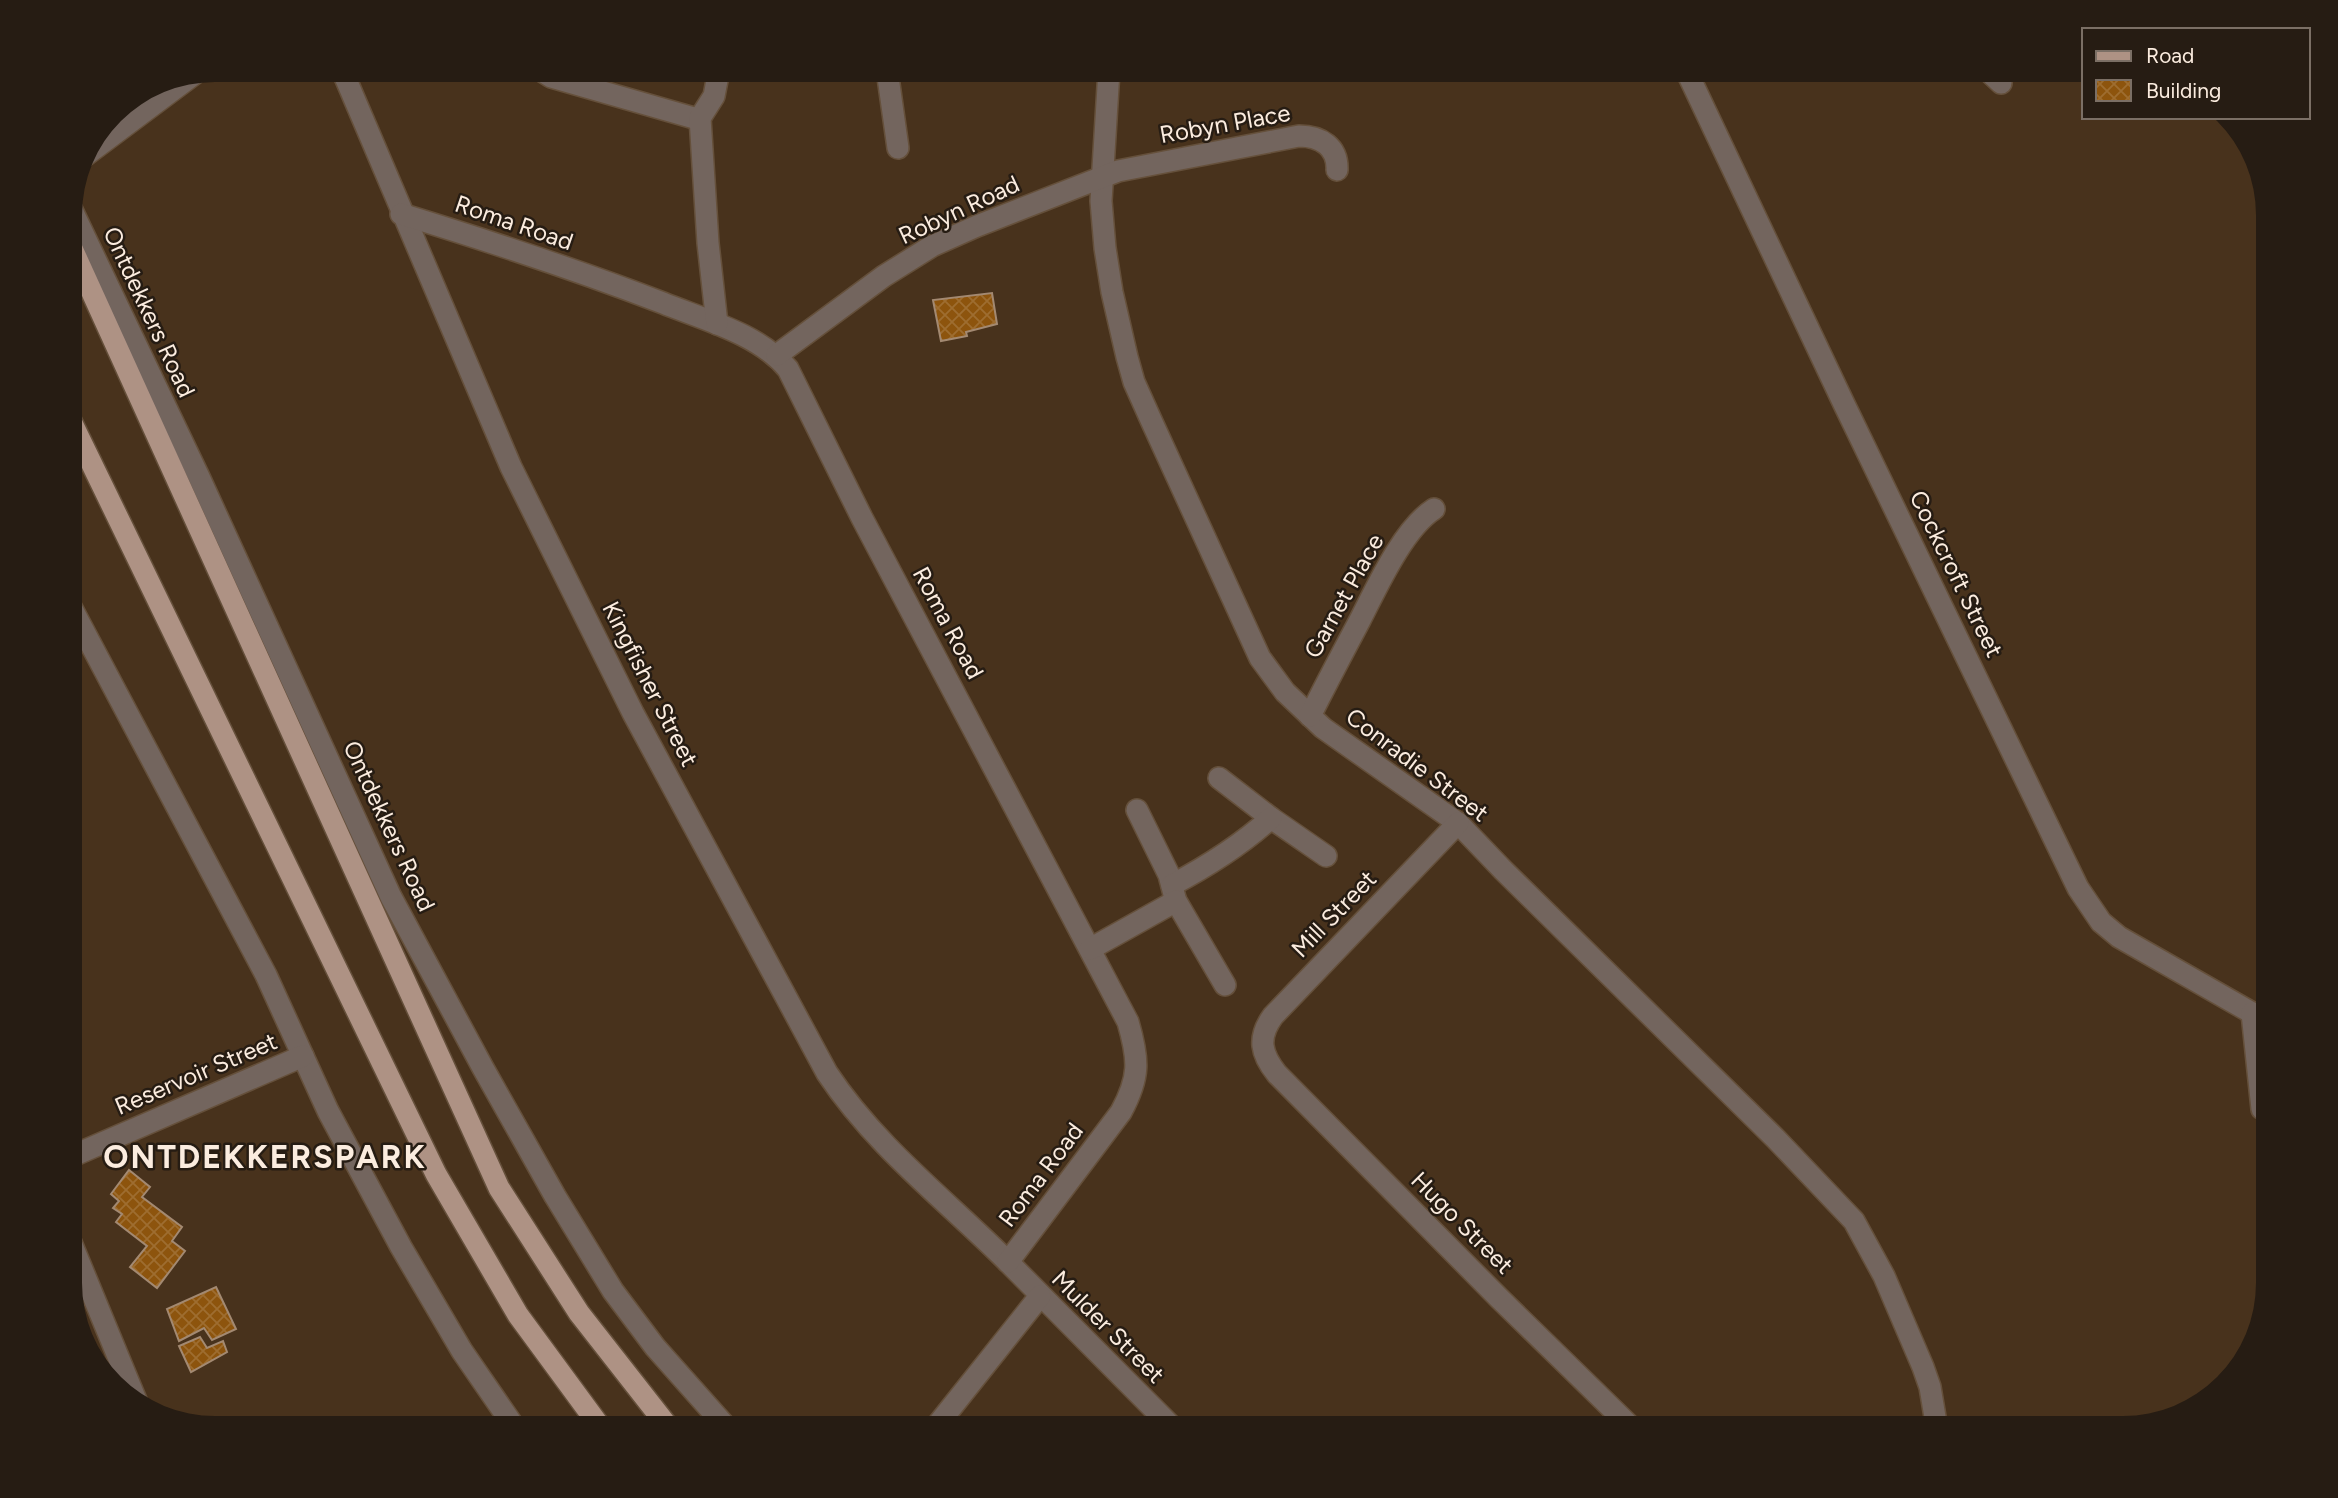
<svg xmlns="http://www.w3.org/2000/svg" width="2338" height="1498" font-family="Figtree,sans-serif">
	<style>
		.building { fill: url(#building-cross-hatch); stroke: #a38971; stroke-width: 2 }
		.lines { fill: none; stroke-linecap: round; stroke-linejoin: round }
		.minor-casing { stroke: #65503b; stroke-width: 24 }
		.major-casing { stroke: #65503b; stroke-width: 24 }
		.minor { stroke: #73655e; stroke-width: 21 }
		.major { stroke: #ae9284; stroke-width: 21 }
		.labels { text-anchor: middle; stroke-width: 5; stroke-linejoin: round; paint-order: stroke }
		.street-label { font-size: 24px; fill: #fbecdf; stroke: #261c13 }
		.district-label { font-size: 32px; font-weight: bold; letter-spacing: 2px; fill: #fbecdf; stroke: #261c13 }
	</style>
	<defs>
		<pattern id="building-cross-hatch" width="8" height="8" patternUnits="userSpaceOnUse" patternTransform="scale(1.75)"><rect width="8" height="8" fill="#8d540d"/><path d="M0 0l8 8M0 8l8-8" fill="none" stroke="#9e6d30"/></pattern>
	</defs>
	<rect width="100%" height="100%" fill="#48321c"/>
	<g class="building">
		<path d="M992,293l5,31 -31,8 1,4 -26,5 -8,-41z"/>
		<path d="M129,1170l21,17 -8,10 40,30 -10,14 13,10 -28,37 -27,-21 17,-21 -31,-24 6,-8 -9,-6 6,-7 -8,-7z"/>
		<path d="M216,1287l20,42 -24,11 -8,-12 -25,13 -12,-32z"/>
		<path d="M200,1337l7,11 16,-7 4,11 -36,20 -12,-26z"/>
	</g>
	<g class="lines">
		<g class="minor-casing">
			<g id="minor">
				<path d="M342,70l169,397 122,246 194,360c49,74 119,127 181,189 55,55 110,111 165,166"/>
				<path d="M540,70l11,7 143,41h6"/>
				<path d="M887,70l11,78"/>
				<path d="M1109,70l-8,131 4,47 7,44 15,65 7,25 17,38 109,238 25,34 38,36 135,95 45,47 273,269 78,82 30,55 39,91 7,20 5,30 -1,11"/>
				<path d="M1686,70l158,334 234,484 23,34 18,15 149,85"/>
				<path d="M1987,70l14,13"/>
				<path d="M82,158l111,-83"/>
				<path d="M70,206l129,271 192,420 92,171 72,128 58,95 42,56 72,81"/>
				<path d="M401,214c88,27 176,56 262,89 42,17 96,31 125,66l74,149 266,504c11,38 12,55 -7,90l-113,150"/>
				<path d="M717,324l-9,-81 -8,-125 14,-22 5,-26"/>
				<path d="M777,355l107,-79 48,-30 45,-20 141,-55 181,-35c22,0 39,11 38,34"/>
				<path d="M70,605l196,370 62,136 73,136 61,104 53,77"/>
				<path d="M1310,716c16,-32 33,-64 50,-96 17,-33 43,-91 74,-111"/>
				<path d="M1219,778l52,40 55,38"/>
				<path d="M1137,810l32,65 6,23"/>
				<path d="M1458,823l-185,193c-16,22 -12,38 4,58l222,224 133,130"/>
				<path d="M1172,885c36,-19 68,-39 99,-67"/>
				<path d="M1090,949l86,-48 49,84"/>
				<path d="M2252,1013l10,96"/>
				<path d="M70,1157l233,-101"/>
				<path d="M70,1240l68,165"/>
				<path d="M935,1428l105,-132"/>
			</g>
		</g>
		<g class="major-casing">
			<g id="major">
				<path d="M70,244l429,944 80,125 90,115"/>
				<path d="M70,419l366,755 82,141 83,113"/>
			</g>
		</g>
		<use href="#minor" class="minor"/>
		<use href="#major" class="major"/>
	</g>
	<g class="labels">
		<g class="street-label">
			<text transform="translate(1225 124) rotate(-10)" y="8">Robyn Place</text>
			<text transform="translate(959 210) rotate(-25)" y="8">Robyn Road</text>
			<text transform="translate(514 223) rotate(19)" y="8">Roma Road</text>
			<text transform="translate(149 312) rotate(65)" y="8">Ontdekkers Road</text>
			<text transform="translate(1956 574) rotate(64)" y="8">Cockcroft Street</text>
			<text transform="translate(1344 596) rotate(-61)" y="8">Garnet Place</text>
			<text transform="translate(948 623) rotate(62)" y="8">Roma Road</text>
			<text transform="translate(650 684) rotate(63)" y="8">Kingfisher Street</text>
			<text transform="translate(1417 765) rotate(37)" y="8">Conradie Street</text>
			<text transform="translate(389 826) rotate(65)" y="8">Ontdekkers Road</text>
			<text transform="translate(1334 914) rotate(-46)" y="8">Mill Street</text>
			<text transform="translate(196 1074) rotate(-23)" y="8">Reservoir Street</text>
			<text transform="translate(1041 1175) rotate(-53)" y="8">Roma Road</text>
			<text transform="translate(1462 1223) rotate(45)" y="8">Hugo Street</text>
			<text transform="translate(1108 1327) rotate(45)" y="8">Mulder Street</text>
		</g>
		<g class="district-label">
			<text x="265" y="1168">ONTDEKKERSPARK</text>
		</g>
	</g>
	<path d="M0 0H2338V1498H0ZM215 82H2123A133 133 0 0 1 2256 215V1283A133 133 0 0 1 2123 1416H215A133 133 0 0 1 82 1283V215A133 133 0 0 1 215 82Z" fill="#261c13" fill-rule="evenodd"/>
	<rect x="2082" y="28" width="228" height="91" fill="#261c13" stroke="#7b6f65" stroke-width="2"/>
	<rect x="2096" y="51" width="35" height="10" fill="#ae9284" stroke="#7b6f65" stroke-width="2"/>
	<text x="2146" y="63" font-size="21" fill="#fbecdf">Road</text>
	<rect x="2096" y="80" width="35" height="21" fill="url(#building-cross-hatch)" stroke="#7b6f65" stroke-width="2"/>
	<text x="2146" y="98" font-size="21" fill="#fbecdf">Building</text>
</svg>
